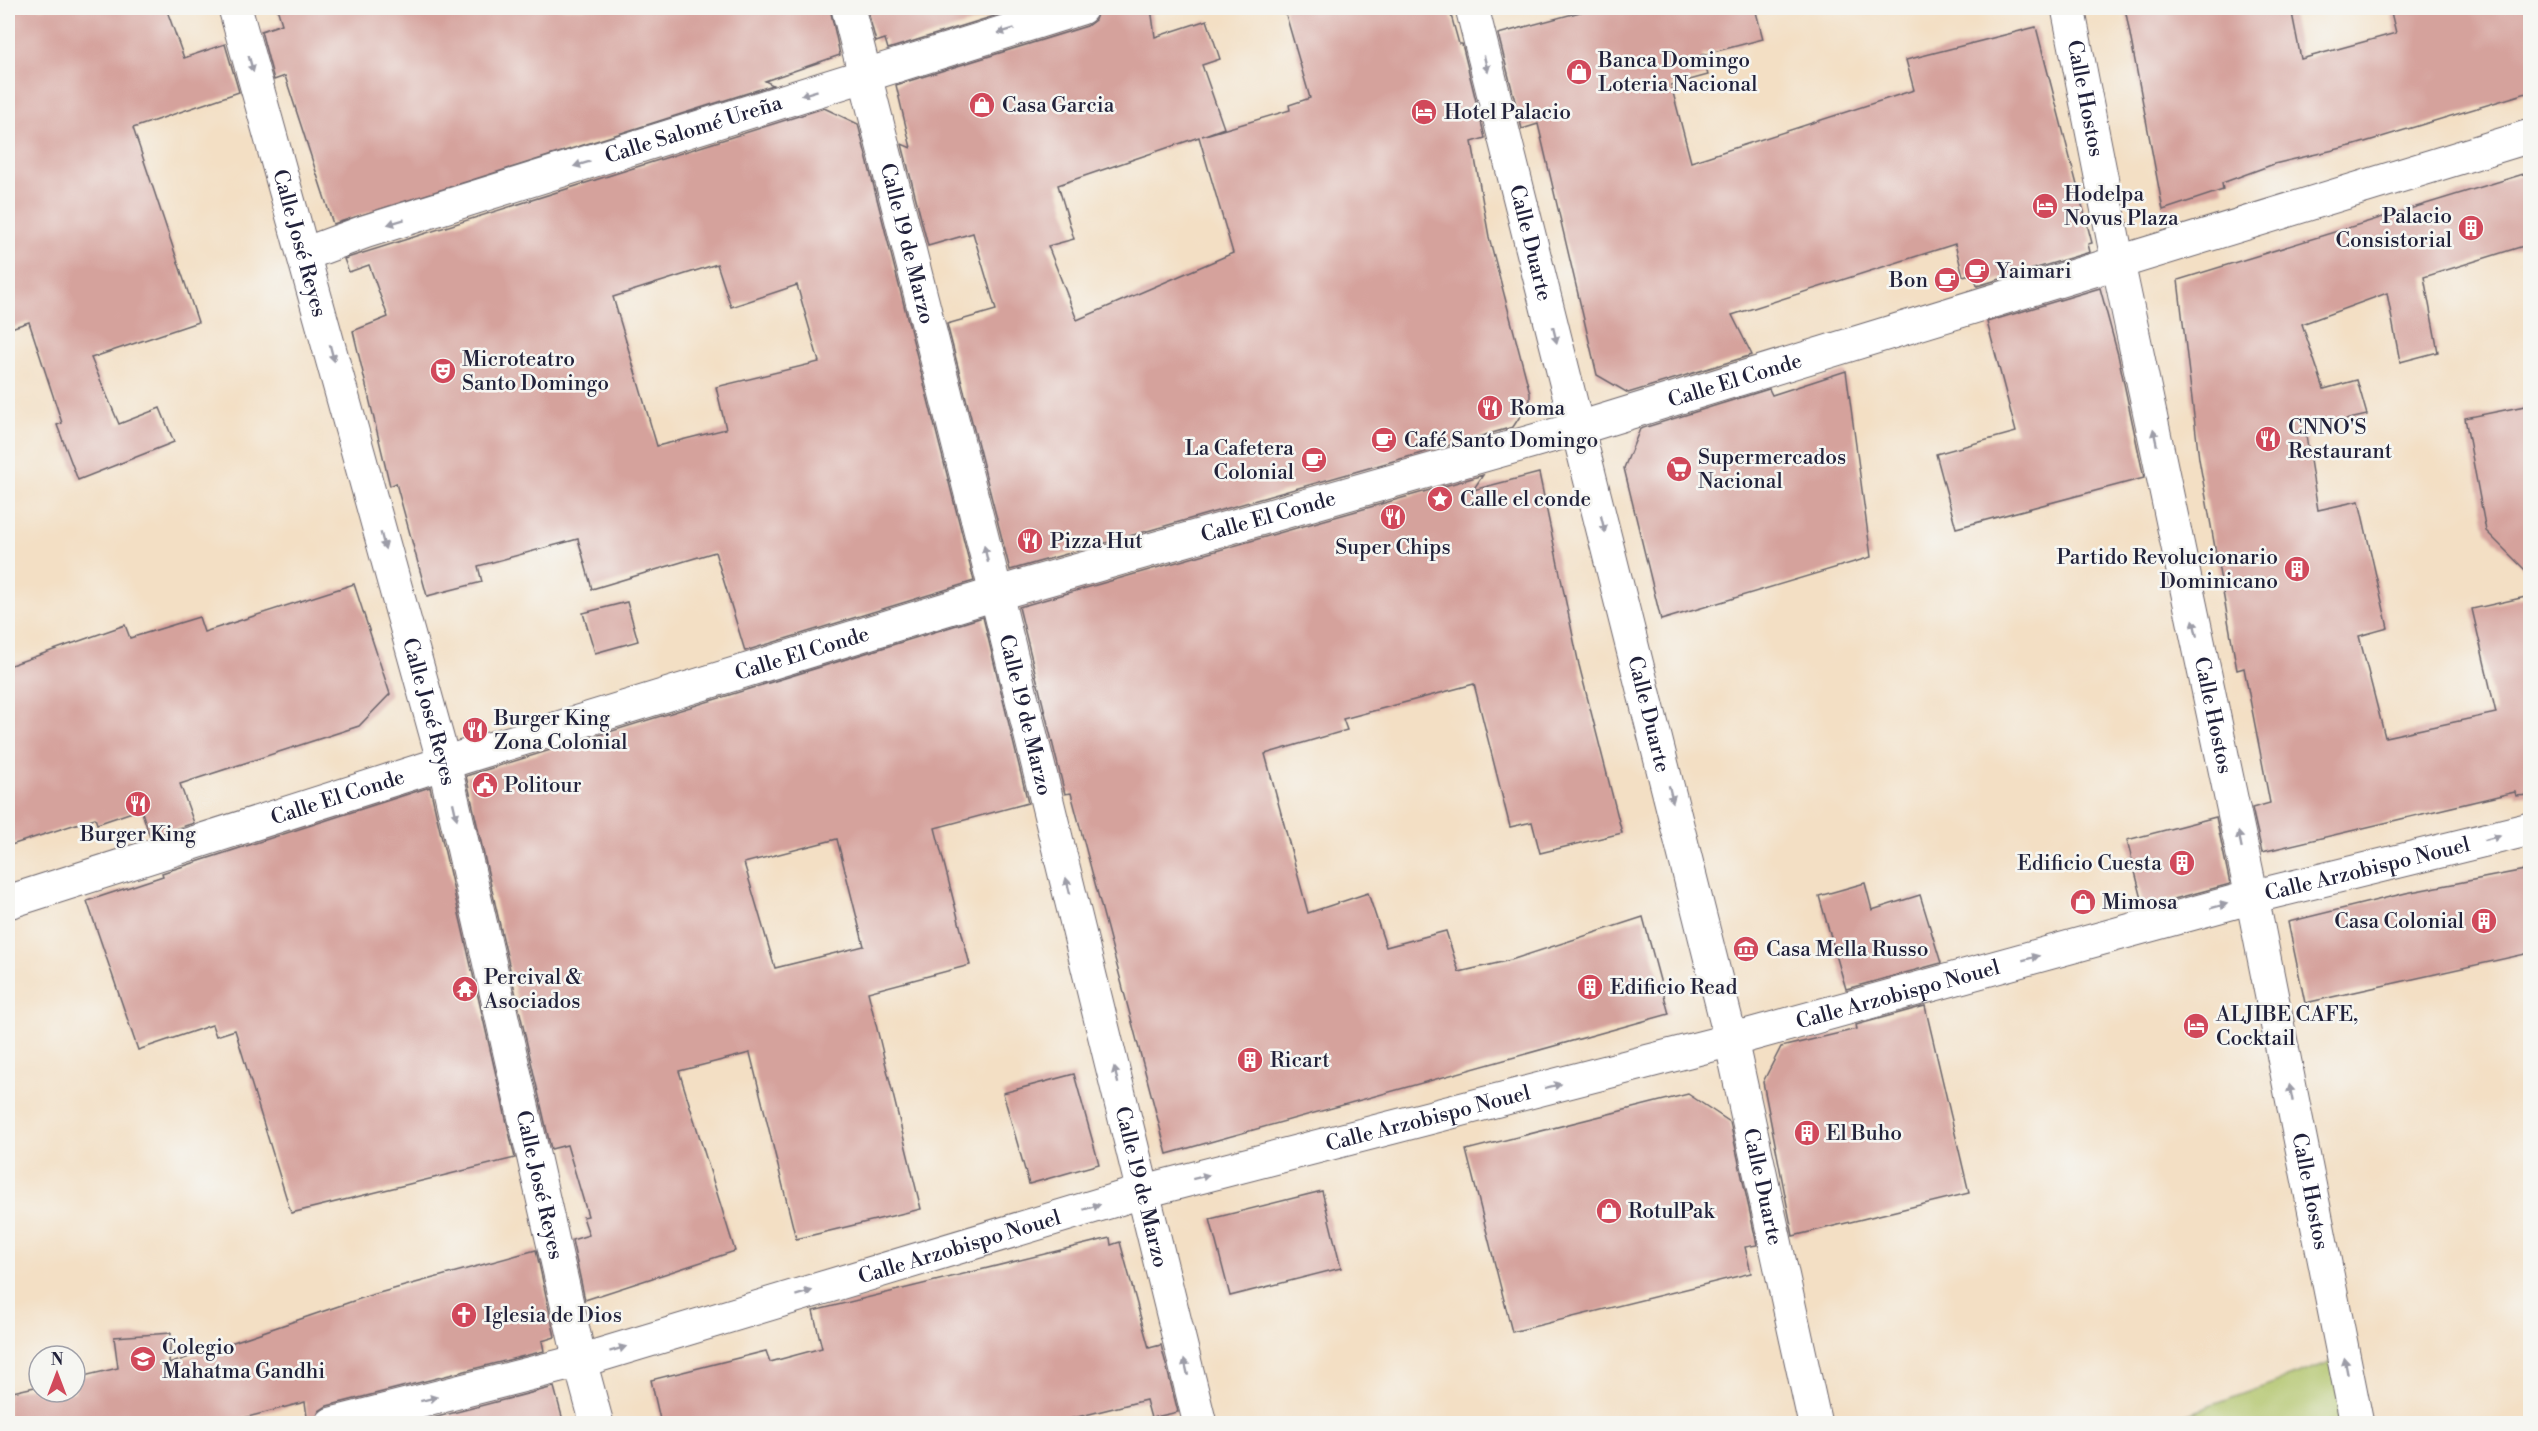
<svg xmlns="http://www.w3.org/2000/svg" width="2538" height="1431" font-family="'Libre Bodoni',serif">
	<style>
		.green { fill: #afc266; stroke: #687250; stroke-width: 1.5 }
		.building { fill: #d5a29c; fill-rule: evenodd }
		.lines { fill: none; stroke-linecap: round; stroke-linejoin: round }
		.street-casing { stroke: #6b646b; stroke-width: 35 }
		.street { stroke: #fff; stroke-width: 33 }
		.oneway { fill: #9c9ca7 }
		.labels { text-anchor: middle; stroke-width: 5; stroke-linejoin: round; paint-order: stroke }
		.poi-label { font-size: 21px; fill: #22223b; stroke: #f6f6f2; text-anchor: start }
		.street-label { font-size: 21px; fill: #22223b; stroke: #f6f6f2 }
	</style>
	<rect width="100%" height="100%" fill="#f6f6f2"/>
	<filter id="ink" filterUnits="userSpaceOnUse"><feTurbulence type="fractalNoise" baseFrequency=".0167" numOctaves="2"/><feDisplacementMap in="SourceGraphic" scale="12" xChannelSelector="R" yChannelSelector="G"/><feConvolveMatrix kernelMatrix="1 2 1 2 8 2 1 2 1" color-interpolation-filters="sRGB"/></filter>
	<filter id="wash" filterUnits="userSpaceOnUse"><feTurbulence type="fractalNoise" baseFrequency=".008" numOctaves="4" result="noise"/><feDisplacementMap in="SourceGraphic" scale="24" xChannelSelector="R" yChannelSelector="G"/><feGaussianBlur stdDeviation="1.35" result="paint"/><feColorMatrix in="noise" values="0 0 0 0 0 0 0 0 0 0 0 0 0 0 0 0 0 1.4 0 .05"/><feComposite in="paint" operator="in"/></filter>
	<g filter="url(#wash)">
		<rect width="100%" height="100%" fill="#f3dfc4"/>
		<path class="green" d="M2333,1361l11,63h-182z"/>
		<g id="blocks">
			<g class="building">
				<path d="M8,8h158l18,50 41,-14 14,48 -106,36 65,194 -107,36 28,66 41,-16 14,34 -96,38 -21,-55 5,-2 -33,-101 -21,7z"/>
				<path d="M277,8h553l10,47 -75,26 8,4 -440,139 -48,-148 -11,4 -13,-49 21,-7z"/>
				<path d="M867,8h153l-132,41 -3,-10 -9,3z"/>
				<path d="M1099,8h52l4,29 52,-17 13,39 -18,6 22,63 -22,8 88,-26 -1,-5 21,-7 -26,-90h165l10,36h3l23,94 -13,4 17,95 41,156v8l-17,26 -503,143 -63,-246 49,-14 -23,-77 -45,13 -26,-102 9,4 -15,-63 191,-59 8,-6zM1199,137l34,116 -156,67 -29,-74 26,-7 -16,-54z"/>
				<path d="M1595,8h160l8,31 -61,16 6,20 -37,10 20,77 223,-72 -8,-30 130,-33 56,216 -4,1 2,8 -113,34 -3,-13 -11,3 -8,-32 -223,71 20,40 -124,38 -31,-18 -59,-251 -16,5 -24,-95z"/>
				<path d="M2125,8h166l10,51 95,-26 -6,-25h140v84l-175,53 -81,19 -52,19 1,7 -60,20z"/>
				<path d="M824,108l34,16 116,457 -229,70 -30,-99 -123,37 -14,-50 -100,27 4,16 -55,14 -31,-113 -6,3 -37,-155 35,-14 -19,-52 -20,7 -5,-13zM717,264l14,43 66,-22 22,77 -103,25 10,42 -69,17 -44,-149z"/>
				<path d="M2530,172v72l-106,33 14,75 -38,10 -13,-69 -85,31 22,65 33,-9 10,35 -62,14 13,81 41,-9 29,127 -29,8 26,101 111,-24 -24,-104 58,-13v199l-14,1 -1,-4 -253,60 -10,-44 18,-5 -26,-135 -7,2 -38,-211 -21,-179z"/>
				<path d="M2100,288l18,67 26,123 -188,50 -20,-74 80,-22 -29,-110z"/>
				<path d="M1846,371l25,186 -210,63 -37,-152 16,-39 129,-40 3,6z"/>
				<path d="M2530,405v170l-44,-44 -21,-113z"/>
				<path d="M1539,473l40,192 43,168 -82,20 -8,-31 -22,5 -36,-143 -131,35 4,11 -82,24 43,159 60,-20 18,54 60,-16 13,41 52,-12 132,-43 26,97 -502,140 -96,-361 -6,1 -46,-187 464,-132 -10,15z"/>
				<path d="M354,584l36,110 -31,32 -179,58 14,39 -44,14 -9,-28 -44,15 -2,-6 -87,28v-180l117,-41 5,13 69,-21 5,15z"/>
				<path d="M627,602l11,39 -43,12 -12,-40z"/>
				<path d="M983,617l45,186 -93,25 35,137 -102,27 53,217 -125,30 -46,-186 -71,18 56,180 -150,49 -13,-60 17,-5 -6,-18 5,-1 -21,-71 -16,4 -85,-373zM837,839l27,107 -89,22 -31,-105z"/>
				<path d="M430,787l85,371 -224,55 -56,-183 -19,6 -4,-11 -74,25 -51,-149 76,-25 -1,-3z"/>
				<path d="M2216,817l14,67 -86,23 -17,-67z"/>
				<path d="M2530,869v84l-225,50 -17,-81 118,-29z"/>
				<path d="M1865,883l7,27 48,-15 21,68 -95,26 -27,-93z"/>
				<path d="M1925,1006l44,187 -176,43 -30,-154 18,-35 76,-18 -1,-4z"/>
				<path d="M1074,1074l25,90 -70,20 -26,-91z"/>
				<path d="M1688,1094l42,28 27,123 -12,2 6,26 -239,59 -46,-182z"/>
				<path d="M1322,1191l19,77 -111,28 -20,-77z"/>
				<path d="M1110,1238l1,7 9,-3 29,106 12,-3 17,67 -27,6 -5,-18 -97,24h-388l-10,-44 115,-29 4,11 52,-14 -9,-37z"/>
				<path d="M536,1250l19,87 -13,4 2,10 -217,55 -8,5 -5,13h-6l-3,-22 -84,22h-213v-31l31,-7v6h36v-14l43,-10 -4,-31 57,-4 -2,31 199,-68z"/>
				<path d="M554,1387l10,37h-154z"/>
			</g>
		</g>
	</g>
	<g filter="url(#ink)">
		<use href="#blocks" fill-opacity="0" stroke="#6b646b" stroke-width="1.5"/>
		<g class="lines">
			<g class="street-casing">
				<g id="street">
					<path id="s1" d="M235,8l209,755 136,598 17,63"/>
					<path id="s2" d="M848,8l139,549 213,867"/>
					<path id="s3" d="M1472,8l259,1032 84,384"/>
					<path id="s4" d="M2068,8l50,255 134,634 105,527"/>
					<path id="s5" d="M305,254l59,-22 717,-224"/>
					<path id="s6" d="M8,902l436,-139 551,-169 584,-166 951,-292"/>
					<path id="s7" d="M332,1424l248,-63 565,-170 586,-151 521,-143 278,-68"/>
				</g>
			</g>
			<use href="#street" class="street"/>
		</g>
		<defs><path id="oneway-solid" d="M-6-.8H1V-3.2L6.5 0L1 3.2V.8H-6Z" transform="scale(1.5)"/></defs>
		<g class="oneway">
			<use href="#oneway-solid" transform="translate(1006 31) rotate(163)"/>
			<use href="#oneway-solid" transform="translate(251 64) rotate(74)"/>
			<use href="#oneway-solid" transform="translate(1486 64) rotate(76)"/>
			<use href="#oneway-solid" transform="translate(809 93) rotate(163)"/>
			<use href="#oneway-solid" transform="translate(582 164) rotate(163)"/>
			<use href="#oneway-solid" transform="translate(396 222) rotate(163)"/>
			<use href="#oneway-solid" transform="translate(1555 335) rotate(76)"/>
			<use href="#oneway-solid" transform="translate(332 353) rotate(75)"/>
			<use href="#oneway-solid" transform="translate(2155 437) rotate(-102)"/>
			<use href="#oneway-solid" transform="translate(1603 524) rotate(76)"/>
			<use href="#oneway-solid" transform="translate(383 541) rotate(75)"/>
			<use href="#oneway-solid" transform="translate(986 554) rotate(-103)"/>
			<use href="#oneway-solid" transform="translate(2195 628) rotate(-102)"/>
			<use href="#oneway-solid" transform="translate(1671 794) rotate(76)"/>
			<use href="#oneway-solid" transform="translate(455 811) rotate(77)"/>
			<use href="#oneway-solid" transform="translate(2492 838) rotate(-14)"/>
			<use href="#oneway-solid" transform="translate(2240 840) rotate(-102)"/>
			<use href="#oneway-solid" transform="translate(1068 886) rotate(-104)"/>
			<use href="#oneway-solid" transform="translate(2219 906) rotate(-15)"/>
			<use href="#oneway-solid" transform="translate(2031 958) rotate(-15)"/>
			<use href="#oneway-solid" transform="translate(1116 1075) rotate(-104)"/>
			<use href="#oneway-solid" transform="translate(1553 1086) rotate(-14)"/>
			<use href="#oneway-solid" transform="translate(2291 1093) rotate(-101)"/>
			<use href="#oneway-solid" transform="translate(1201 1177) rotate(-14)"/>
			<use href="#oneway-solid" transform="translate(1092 1207) rotate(-17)"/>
			<use href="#oneway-solid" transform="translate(804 1293) rotate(-17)"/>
			<use href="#oneway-solid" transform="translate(618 1349) rotate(-17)"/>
			<use href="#oneway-solid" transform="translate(2346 1366) rotate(-101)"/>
			<use href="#oneway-solid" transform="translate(1186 1367) rotate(-103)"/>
			<use href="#oneway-solid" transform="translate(429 1399) rotate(-14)"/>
		</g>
	</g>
	<defs>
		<g id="shop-disc" transform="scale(1.35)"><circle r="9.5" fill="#d1495b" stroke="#f6f6f2"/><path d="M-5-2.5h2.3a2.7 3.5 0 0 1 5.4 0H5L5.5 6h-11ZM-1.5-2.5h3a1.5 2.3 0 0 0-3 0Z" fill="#fff"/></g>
		<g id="hotel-disc" transform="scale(1.35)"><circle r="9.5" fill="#d1495b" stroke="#f6f6f2"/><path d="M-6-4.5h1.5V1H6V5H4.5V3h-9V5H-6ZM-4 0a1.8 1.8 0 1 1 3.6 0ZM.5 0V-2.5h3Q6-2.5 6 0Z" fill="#fff"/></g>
		<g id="building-disc" transform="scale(1.35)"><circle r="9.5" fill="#d1495b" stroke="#f6f6f2"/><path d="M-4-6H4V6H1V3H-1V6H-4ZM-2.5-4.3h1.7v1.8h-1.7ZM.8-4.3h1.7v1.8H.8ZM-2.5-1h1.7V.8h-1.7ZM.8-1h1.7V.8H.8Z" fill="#fff"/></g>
		<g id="cafe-disc" transform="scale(1.35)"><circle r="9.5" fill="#d1495b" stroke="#f6f6f2"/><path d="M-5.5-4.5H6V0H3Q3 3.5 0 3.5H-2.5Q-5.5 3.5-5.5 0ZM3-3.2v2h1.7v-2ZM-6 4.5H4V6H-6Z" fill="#fff"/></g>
		<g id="theatre-disc" transform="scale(1.35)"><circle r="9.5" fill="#d1495b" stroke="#f6f6f2"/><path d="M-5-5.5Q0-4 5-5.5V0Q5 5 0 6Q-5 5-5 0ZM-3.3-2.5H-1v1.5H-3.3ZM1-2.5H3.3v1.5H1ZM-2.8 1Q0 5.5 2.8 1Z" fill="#fff"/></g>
		<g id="restaurant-disc" transform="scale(1.35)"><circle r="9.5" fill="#d1495b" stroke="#f6f6f2"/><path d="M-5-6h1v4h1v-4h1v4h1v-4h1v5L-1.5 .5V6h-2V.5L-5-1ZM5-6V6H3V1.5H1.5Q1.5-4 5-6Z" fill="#fff"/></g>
		<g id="supermarket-disc" transform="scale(1.35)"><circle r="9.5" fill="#d1495b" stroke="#f6f6f2"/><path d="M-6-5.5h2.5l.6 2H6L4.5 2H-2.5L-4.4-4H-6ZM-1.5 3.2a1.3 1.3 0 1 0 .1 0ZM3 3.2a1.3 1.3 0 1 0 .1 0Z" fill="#fff"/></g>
		<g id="sight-disc" transform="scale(1.35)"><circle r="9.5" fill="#d1495b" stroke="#f6f6f2"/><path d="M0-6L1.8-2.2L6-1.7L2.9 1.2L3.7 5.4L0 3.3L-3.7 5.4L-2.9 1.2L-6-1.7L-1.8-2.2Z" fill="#fff"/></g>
		<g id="civic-disc" transform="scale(1.35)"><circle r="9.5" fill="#d1495b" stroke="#f6f6f2"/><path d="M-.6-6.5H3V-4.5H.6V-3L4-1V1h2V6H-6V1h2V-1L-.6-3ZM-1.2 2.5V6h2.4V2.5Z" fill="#fff"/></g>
		<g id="museum-disc" transform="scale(1.35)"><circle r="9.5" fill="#d1495b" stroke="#f6f6f2"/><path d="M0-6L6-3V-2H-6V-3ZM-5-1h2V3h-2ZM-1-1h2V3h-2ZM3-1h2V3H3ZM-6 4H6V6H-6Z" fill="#fff"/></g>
		<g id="temple-disc" transform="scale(1.35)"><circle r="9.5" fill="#d1495b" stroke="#f6f6f2"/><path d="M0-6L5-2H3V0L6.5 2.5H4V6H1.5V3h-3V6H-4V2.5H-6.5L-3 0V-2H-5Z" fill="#fff"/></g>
		<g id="church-disc" transform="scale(1.35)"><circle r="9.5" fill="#d1495b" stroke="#f6f6f2"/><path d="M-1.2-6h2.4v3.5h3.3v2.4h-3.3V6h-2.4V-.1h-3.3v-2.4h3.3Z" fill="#fff"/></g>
		<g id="school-disc" transform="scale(1.35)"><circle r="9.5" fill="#d1495b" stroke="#f6f6f2"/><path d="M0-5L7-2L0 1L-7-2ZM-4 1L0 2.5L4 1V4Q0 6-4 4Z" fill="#fff"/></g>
	</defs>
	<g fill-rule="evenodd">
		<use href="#shop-disc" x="1579" y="72"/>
		<use href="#shop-disc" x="982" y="105"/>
		<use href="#hotel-disc" x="1424" y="112"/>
		<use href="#hotel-disc" x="2045" y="206"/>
		<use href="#building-disc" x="2471" y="228"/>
		<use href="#cafe-disc" x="1977" y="271"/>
		<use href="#cafe-disc" x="1947" y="280"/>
		<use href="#theatre-disc" x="443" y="371"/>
		<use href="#restaurant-disc" x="1490" y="408"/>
		<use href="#restaurant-disc" x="2268" y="439"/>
		<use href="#cafe-disc" x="1384" y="440"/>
		<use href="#cafe-disc" x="1314" y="460"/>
		<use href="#supermarket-disc" x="1679" y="469"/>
		<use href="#sight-disc" x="1440" y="499"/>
		<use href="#restaurant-disc" x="1393" y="517"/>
		<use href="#restaurant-disc" x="1030" y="541"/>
		<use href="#building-disc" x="2297" y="569"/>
		<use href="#restaurant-disc" x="475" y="730"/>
		<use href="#civic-disc" x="485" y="785"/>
		<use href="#restaurant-disc" x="138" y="804"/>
		<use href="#building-disc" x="2182" y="863"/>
		<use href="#shop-disc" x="2083" y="902"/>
		<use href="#building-disc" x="2484" y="921"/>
		<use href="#museum-disc" x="1746" y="949"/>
		<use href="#building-disc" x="1590" y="987"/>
		<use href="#temple-disc" x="465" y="989"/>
		<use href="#hotel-disc" x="2196" y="1026"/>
		<use href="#building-disc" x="1250" y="1060"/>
		<use href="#building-disc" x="1807" y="1133"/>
		<use href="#shop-disc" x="1609" y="1211"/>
		<use href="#church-disc" x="464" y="1315"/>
		<use href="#school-disc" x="143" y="1359"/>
	</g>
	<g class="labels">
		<g class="poi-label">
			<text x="1598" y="67">Banca Domingo<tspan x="1598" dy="24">Loteria Nacional</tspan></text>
			<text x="1002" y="112">Casa Garcia</text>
			<text x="1444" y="119">Hotel Palacio</text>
			<text x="2064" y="201">Hodelpa<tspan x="2064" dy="24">Novus Plaza</tspan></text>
			<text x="2452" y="223" text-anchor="end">Palacio<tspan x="2452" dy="24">Consistorial</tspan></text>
			<text x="1996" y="278">Yaimari</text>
			<text x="1928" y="287" text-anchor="end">Bon</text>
			<text x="462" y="366">Microteatro<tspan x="462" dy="24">Santo Domingo</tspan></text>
			<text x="1510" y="415">Roma</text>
			<text x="2288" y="434">CNNO'S<tspan x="2288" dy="24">Restaurant</tspan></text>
			<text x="1404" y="447">Café Santo Domingo</text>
			<text x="1294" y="455" text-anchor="end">La Cafetera<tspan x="1294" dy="24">Colonial</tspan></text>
			<text x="1698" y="464">Supermercados<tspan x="1698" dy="24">Nacional</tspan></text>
			<text x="1460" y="506">Calle el conde</text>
			<text x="1050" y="548">Pizza Hut</text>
			<text x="1393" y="554" text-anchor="middle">Super Chips</text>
			<text x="2278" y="564" text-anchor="end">Partido Revolucionario<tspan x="2278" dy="24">Dominicano</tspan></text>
			<text x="494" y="725">Burger King<tspan x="494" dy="24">Zona Colonial</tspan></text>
			<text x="504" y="792">Politour</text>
			<text x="138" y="841" text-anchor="middle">Burger King</text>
			<text x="2162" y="870" text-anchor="end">Edificio Cuesta</text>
			<text x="2102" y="909">Mimosa</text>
			<text x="2464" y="928" text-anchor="end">Casa Colonial</text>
			<text x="1766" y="956">Casa Mella Russo</text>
			<text x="484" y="984">Percival &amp;<tspan x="484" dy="24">Asociados</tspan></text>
			<text x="1610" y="994">Edificio Read</text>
			<text x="2216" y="1021">ALJIBE CAFE,<tspan x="2216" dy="24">Cocktail</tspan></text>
			<text x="1270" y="1067">Ricart</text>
			<text x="1826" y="1140">El Buho</text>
			<text x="1628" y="1218">RotulPak</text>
			<text x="484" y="1322">Iglesia de Dios</text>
			<text x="162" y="1354">Colegio<tspan x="162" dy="24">Mahatma Gandhi</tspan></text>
		</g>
		<g class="street-label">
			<text dy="7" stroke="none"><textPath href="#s4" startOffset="92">Calle Hostos</textPath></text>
			<text dy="7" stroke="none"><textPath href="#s5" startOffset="408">Calle Salomé Ureña</textPath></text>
			<text dy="7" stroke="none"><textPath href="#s3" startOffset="242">Calle Duarte</textPath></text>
			<text dy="7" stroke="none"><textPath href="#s1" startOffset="244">Calle José Reyes</textPath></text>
			<text dy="7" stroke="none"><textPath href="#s2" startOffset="243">Calle 19 de Marzo</textPath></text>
			<text dy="7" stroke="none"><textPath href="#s6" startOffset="1804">Calle El Conde</textPath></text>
			<text dy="7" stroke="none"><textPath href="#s6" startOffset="1318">Calle El Conde</textPath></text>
			<text dy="7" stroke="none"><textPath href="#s6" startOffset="832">Calle El Conde</textPath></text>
			<text dy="7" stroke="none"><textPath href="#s1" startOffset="730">Calle José Reyes</textPath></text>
			<text dy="7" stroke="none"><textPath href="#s3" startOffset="728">Calle Duarte</textPath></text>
			<text dy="7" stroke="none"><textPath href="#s2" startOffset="729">Calle 19 de Marzo</textPath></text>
			<text dy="7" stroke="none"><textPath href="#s4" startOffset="722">Calle Hostos</textPath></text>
			<text dy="7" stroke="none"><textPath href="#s6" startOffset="346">Calle El Conde</textPath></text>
			<text dy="7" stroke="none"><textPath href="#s7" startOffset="2110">Calle Arzobispo Nouel</textPath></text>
			<text dy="7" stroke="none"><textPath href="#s7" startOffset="1624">Calle Arzobispo Nouel</textPath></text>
			<text dy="7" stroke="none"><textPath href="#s7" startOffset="1138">Calle Arzobispo Nouel</textPath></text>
			<text dy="7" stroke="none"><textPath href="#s1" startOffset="1216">Calle José Reyes</textPath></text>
			<text dy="7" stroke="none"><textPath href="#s3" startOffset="1214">Calle Duarte</textPath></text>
			<text dy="7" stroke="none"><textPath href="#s2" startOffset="1215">Calle 19 de Marzo</textPath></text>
			<text dy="7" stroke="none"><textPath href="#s4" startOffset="1208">Calle Hostos</textPath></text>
			<text dy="7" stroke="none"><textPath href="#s7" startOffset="652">Calle Arzobispo Nouel</textPath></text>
		</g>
	</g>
	<rect width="2538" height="1431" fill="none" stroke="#f6f6f2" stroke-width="30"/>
	<g transform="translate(57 1374)"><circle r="28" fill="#f6f6f2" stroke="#a1a1a9" stroke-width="1.5"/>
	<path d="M0-4.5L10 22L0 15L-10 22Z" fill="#d1495b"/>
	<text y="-9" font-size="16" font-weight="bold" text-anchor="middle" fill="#22223b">N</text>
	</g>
</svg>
